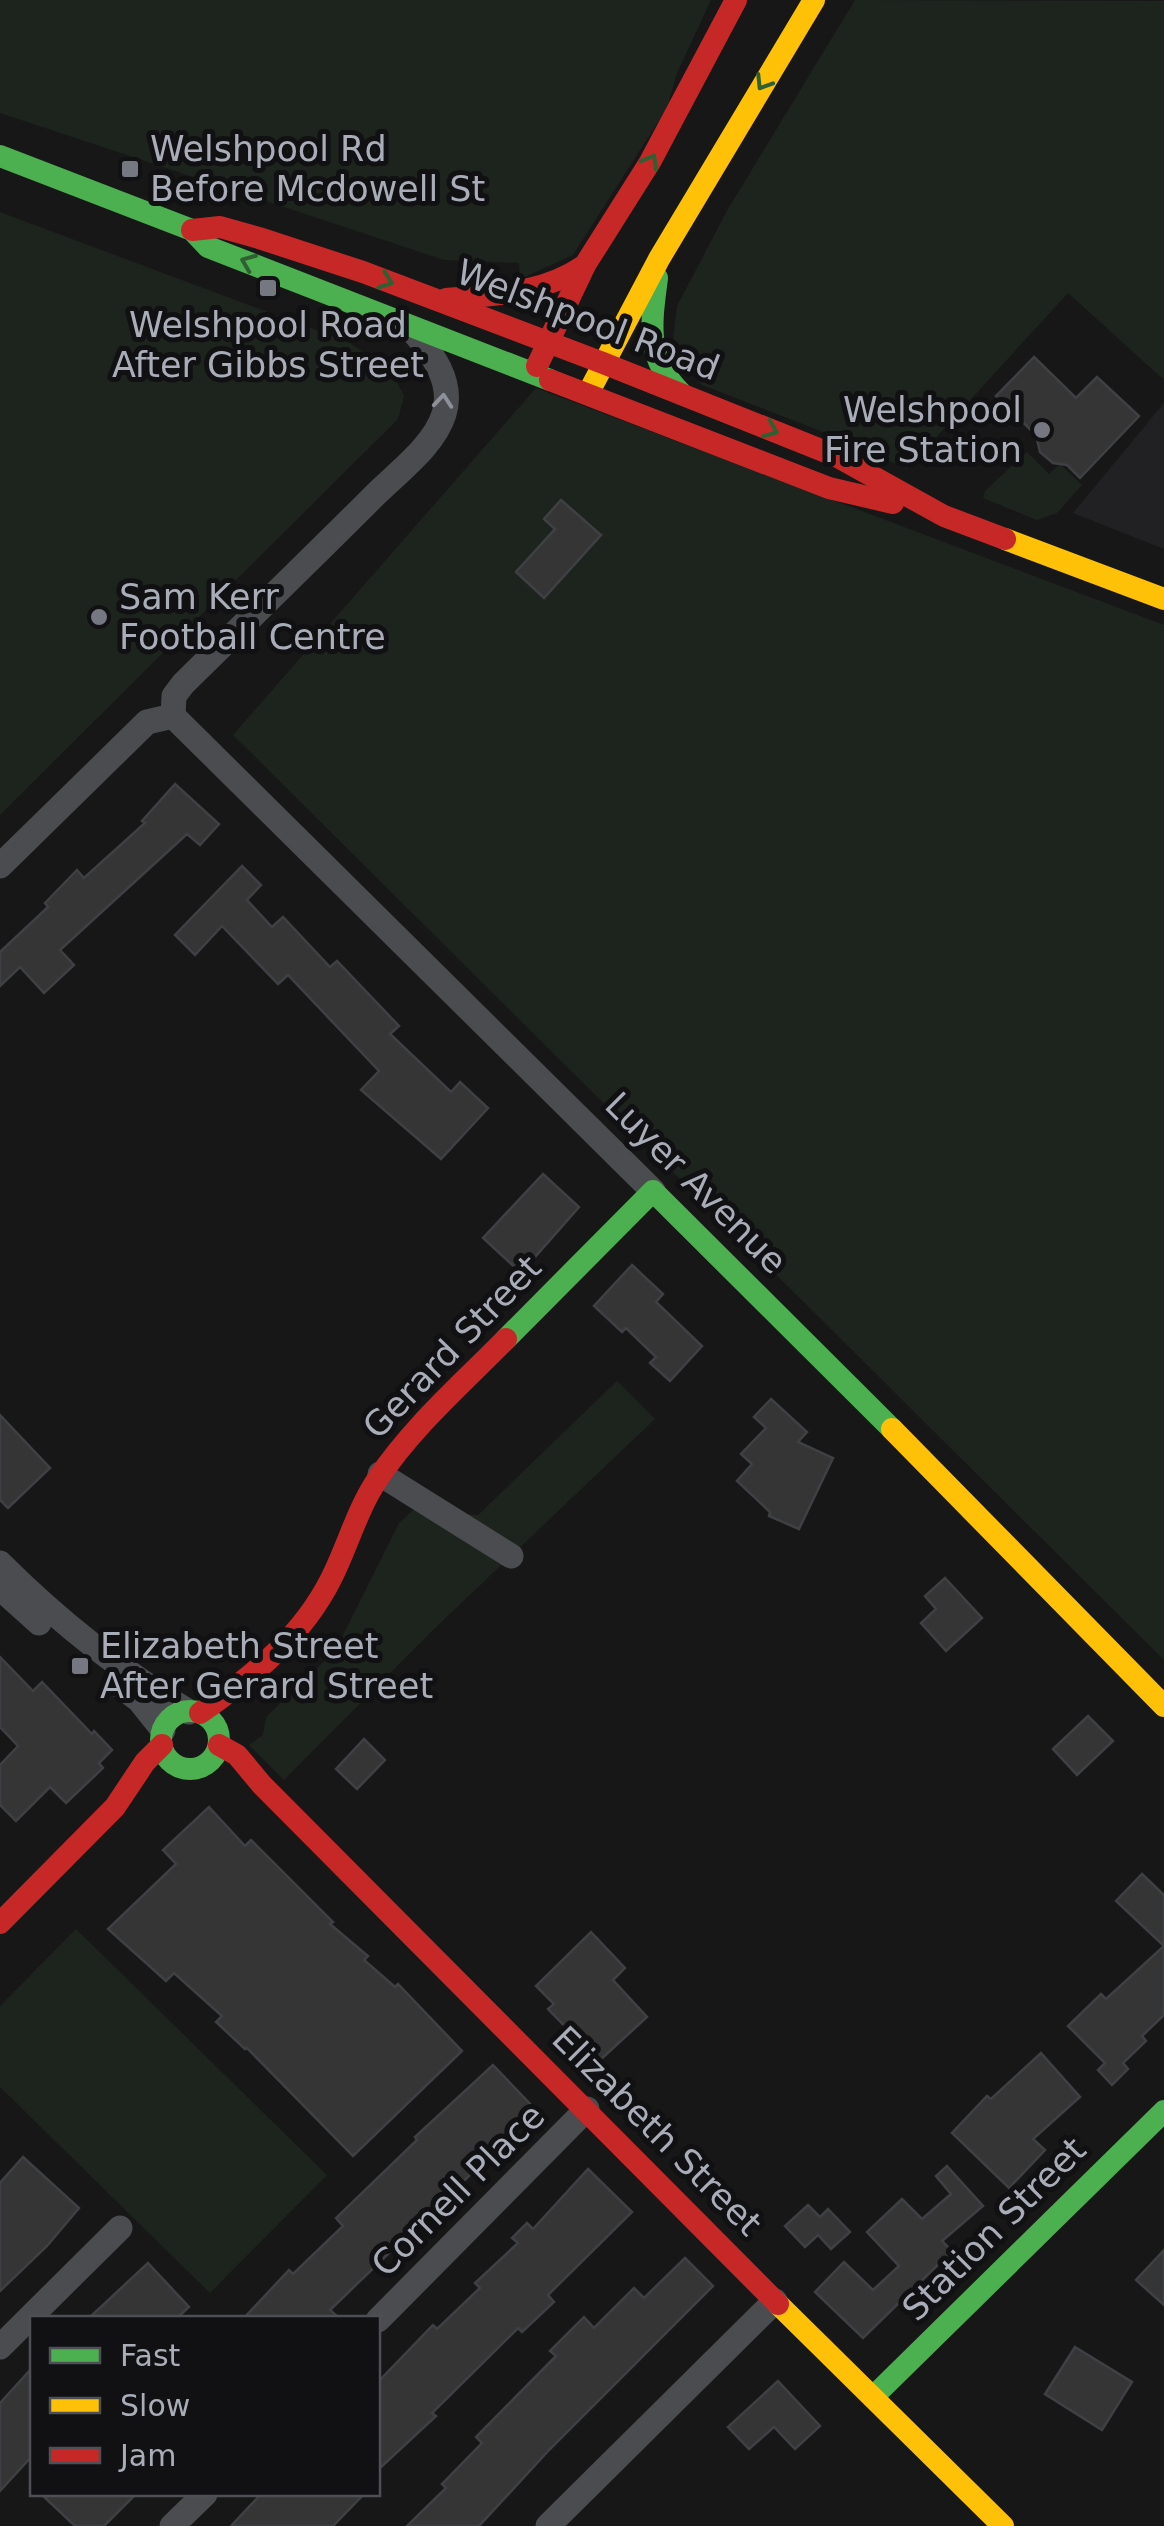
<svg xmlns="http://www.w3.org/2000/svg" width="1164" height="2526" font-family="'DejaVu Sans',sans-serif">
	<style>
		.built { fill: #212123 }
		.green { fill: #1d241e }
		.building { fill: #353536; stroke: #3f4043; stroke-width: 2.5 }
		.lines { fill: none; stroke-linecap: round; stroke-linejoin: round }
		.street { stroke: #4b4c50; stroke-width: 25 }
		.fast { stroke: #4caf50; stroke-width: 22 }
		.slow { stroke: #ffc107; stroke-width: 22 }
		.jam { stroke: #c62828; stroke-width: 22 }
		.oneway { stroke: #2e6032 }
		.oneway2 { stroke: #8c9099 }
		.poi-dot { fill: #757880; stroke: #111113; stroke-width: 4 }
		.labels { text-anchor: middle; stroke-width: 10; stroke-linejoin: round; paint-order: stroke }
		.poi-label { font-size: 35px; fill: #a8adb8; stroke: #111113; text-anchor: start }
		.street-label { font-size: 35px; fill: #a8adb8; stroke: #111113 }
	</style>
	<rect width="100%" height="100%" fill="#171717"/>
	<path class="built" d="M1164,403v146l-91,-36z"/>
	<g class="green">
		<path d="M0,0h711l-34,73 -10,35 -94,147 -53,24 -1,-16 -75,-3 -444,-147z"/>
		<path d="M855,0l309,1v379l-96,-87 -161,176 -58,-27 -147,-57 -23,-23 -7,-15 5,-41 51,-97z"/>
		<path d="M0,212l350,131 43,31 11,22 -6,23 -398,396z"/>
		<path d="M536,388l628,237v1035l-931,-925z"/>
		<path d="M1027,452l22,22 11,-10 22,21 -25,28 -20,7 -54,-22 2,-7z"/>
		<path d="M617,1381l38,38 -222,211 -149,150 -35,-35 14,-10 3,-18 69,-66 64,-128 15,-14 64,6z"/>
		<path d="M76,1929l251,246 -117,118 -210,-206v-81z"/>
	</g>
	<g class="building">
		<path d="M1034,357l42,41 21,-21 42,39 -59,62 -13,-13 -14,-2 -13,-11 -4,-17 -40,-39z"/>
		<path d="M561,500l40,35 -57,63 -28,-26 39,-43 -11,-10z"/>
		<path d="M175,784l44,40 -19,21 -13,-11 -127,116 14,15 -30,28 -24,-26 -20,19v-34l48,-45 -3,-4 32,-33 7,8 61,-55 -3,-2z"/>
		<path d="M242,866l19,19 -14,15 25,27 11,-10 47,50 7,-6 62,65 -9,8 61,58 9,-10 28,26 -47,51 -80,-69 18,-19 -91,-96 -10,9 -56,-58 -27,29 -20,-20z"/>
		<path d="M543,1174l36,33 -58,66 -38,-35z"/>
		<path d="M632,1265l31,29 -7,8 46,44 -32,35 -20,-18 6,-6 -30,-29 -4,4 -28,-26z"/>
		<path d="M771,1399l36,33 -9,10 35,16 -34,71 -30,-13 1,-4 -33,-31 15,-17 -11,-10 25,-26 -12,-11z"/>
		<path d="M0,1415l50,53 -42,40 -8,-8z"/>
		<path d="M945,1578l37,40 -36,33 -25,-28 15,-14 -11,-13z"/>
		<path d="M0,1657l33,34 9,-9 50,52 2,-3 18,19 -13,13 4,5 -37,35 -16,-16 -34,34 -16,-16v-40l18,-19 -18,-19z"/>
		<path d="M1088,1716l25,25 -36,34 -24,-26z"/>
		<path d="M364,1739l21,21 -28,29 -21,-20z"/>
		<path d="M209,1807l36,39 6,-6 82,82 -3,2 38,32 -4,4 31,27 3,-3 64,67 -109,105 -106,-108 -2,1 -29,-27 6,-6 -48,-43 -8,8 -58,-52 68,-65 -13,-14z"/>
		<path d="M1142,1874l22,21v51l-48,-45z"/>
		<path d="M591,1932l34,36 -12,12 34,37 -48,44 -51,-52 6,-5 -18,-18z"/>
		<path d="M1164,1946v69l-22,21 4,5 -23,22 5,6 -16,16 -14,-15 7,-7 -37,-37 33,-32 5,5z"/>
		<path d="M1041,2053l39,44 -47,42 12,11 -36,38 -57,-55 35,-37 4,3z"/>
		<path d="M493,2065l40,42 -40,38 4,4 -167,161 9,8h-95l45,-48 4,4 50,-48 -7,-8 81,-78 -2,-3z"/>
		<path d="M23,2157l56,51 -32,38 -47,45v-108z"/>
		<path d="M947,2166l36,40 -41,35 10,10 -89,87 -48,-46 29,-30 29,28 26,-24 -32,-34 35,-33 20,20 29,-25 -15,-18z"/>
		<path d="M588,2169l44,43 -84,83 6,7 -32,30 -4,-4 -86,85 4,3 -58,54v-88l55,-57 4,4 43,-41 -5,-5 43,-40 -6,-5 15,-15 6,6z"/>
		<path d="M808,2205l12,12 8,-8 22,23 -19,17 -13,-14 -13,12 -20,-21z"/>
		<path d="M1164,2250v55l-28,-25z"/>
		<path d="M685,2258l28,28 -163,163 -71,77h-72l39,-38 -4,-4 40,-41 -6,-6 80,-81 -6,-5 34,-34 10,11 40,-40 10,10z"/>
		<path d="M148,2263l41,44 -12,11h-88z"/>
		<path d="M1075,2347l57,35 -30,48 -57,-36z"/>
		<path d="M32,2368v88l-32,35v-88z"/>
		<path d="M778,2381l42,45 -25,23 -21,-22 -25,22 -21,-22z"/>
		<path d="M41,2494h95l-32,32h-29z"/>
		<path d="M261,2494h103l-31,32h-102z"/>
	</g>
	<g class="lines">
		<g class="street">
			<path d="M173,716l480,475"/>
			<path d="M173,716l1,-20 9,-12c64,-63 128,-125 192,-189 23,-23 59,-49 69,-81 10,-33 -12,-60 -31,-83"/>
			<path d="M0,866l147,-144 26,-6"/>
			<path d="M380,1474l131,82"/>
			<path d="M0,1563c57,57 120,107 189,149"/>
			<path d="M0,1588l39,35"/>
			<path d="M118,1684l21,16 24,30"/>
			<path d="M378,2320l209,-211"/>
			<path d="M0,2347l120,-119"/>
			<path d="M172,2526l33,-32"/>
			<path d="M548,2526l227,-225"/>
		</g>
		<g class="fast">
			<path d="M0,156l192,74 16,17 342,133"/>
			<path d="M657,278c-6,47 -12,79 24,115"/>
			<path d="M506,1339l147,-148 239,238"/>
			<circle cx="190" cy="1740" r="29"/>
			<path d="M874,2396l290,-285"/>
		</g>
		<g class="slow">
			<path d="M592,386l67,-127 155,-259"/>
			<path d="M1005,539l159,60"/>
			<path d="M892,1429l272,277"/>
			<path d="M778,2304l225,222"/>
		</g>
		<g class="jam">
			<path d="M192,230l28,-3 39,11 104,34 240,91 233,93 108,60 61,23"/>
			<path d="M446,299c50,-4 97,-5 139,-34"/>
			<path d="M537,366l48,-101 65,-103 86,-162"/>
			<path d="M550,380l279,108 64,15"/>
			<path d="M200,1713c53,-37 103,-77 132,-136 16,-32 25,-67 45,-97 35,-53 85,-96 129,-141"/>
			<path d="M219,1745l18,10 25,30 516,519"/>
			<path d="M0,1923l115,-116 30,-45 17,-17"/>
		</g>
	</g>
	<defs><path id="oneway-chevron" d="M-2-3.5L2.5 0L-2 3.5" fill="none" stroke-width="1.6" stroke-linecap="round" stroke-linejoin="round" transform="scale(2.5)"/></defs>
	<g class="oneway">
		<use href="#oneway-chevron" transform="translate(763 83) rotate(122)"/>
		<use href="#oneway-chevron" transform="translate(651 161) rotate(-61)"/>
		<use href="#oneway-chevron" transform="translate(248 262) rotate(-158)"/>
		<use href="#oneway-chevron" transform="translate(386 281) rotate(20)"/>
		<use href="#oneway-chevron" transform="translate(771 430) rotate(22)"/>
	</g>
	<use class="oneway2" href="#oneway-chevron" transform="translate(443 401) rotate(-85)"/>
	<g class="poi-dot">
		<rect x="120" y="159" width="20" height="20" rx="5"/>
		<rect x="258" y="278" width="20" height="20" rx="5"/>
		<circle cx="1042" cy="430" r="10"/>
		<circle cx="99" cy="617" r="10"/>
		<rect x="70" y="1656" width="20" height="20" rx="5"/>
	</g>
	<g class="labels">
		<g class="poi-label">
			<text x="150" y="161">Welshpool Rd<tspan x="150" dy="40">Before Mcdowell St</tspan></text>
			<text x="268" y="337" text-anchor="middle">Welshpool Road<tspan x="268" dy="40">After Gibbs Street</tspan></text>
			<text x="1022" y="422" text-anchor="end">Welshpool<tspan x="1022" dy="40">Fire Station</tspan></text>
			<text x="119" y="609">Sam Kerr<tspan x="119" dy="40">Football Centre</tspan></text>
			<text x="100" y="1658">Elizabeth Street<tspan x="100" dy="40">After Gerard Street</tspan></text>
		</g>
		<g class="street-label">
			<text transform="translate(588 320) rotate(21)" y="12">Welshpool Road</text>
			<text transform="translate(696 1183) rotate(45)" y="12">Luyer Avenue</text>
			<text transform="translate(452 1347) rotate(-46)" y="12">Gerard Street</text>
			<text transform="translate(657 2131) rotate(45)" y="12">Elizabeth Street</text>
			<text transform="translate(458 2190) rotate(-45)" y="12">Cornell Place</text>
			<text transform="translate(994 2229) rotate(-45)" y="12">Station Street</text>
		</g>
	</g>
	<rect x="30" y="2316" width="350" height="180" fill="#111113" stroke="#4d4f55" stroke-width="2.5"/>
	<rect x="50" y="2348" width="50" height="15" fill="#4caf50" stroke="#4d4f55" stroke-width="2.5"/>
	<text x="120" y="2366" font-size="30" fill="#a8adb8">Fast</text>
	<rect x="50" y="2398" width="50" height="15" fill="#ffc107" stroke="#4d4f55" stroke-width="2.5"/>
	<text x="120" y="2416" font-size="30" fill="#a8adb8">Slow</text>
	<rect x="50" y="2448" width="50" height="15" fill="#c62828" stroke="#4d4f55" stroke-width="2.5"/>
	<text x="120" y="2466" font-size="30" fill="#a8adb8">Jam</text>
</svg>
